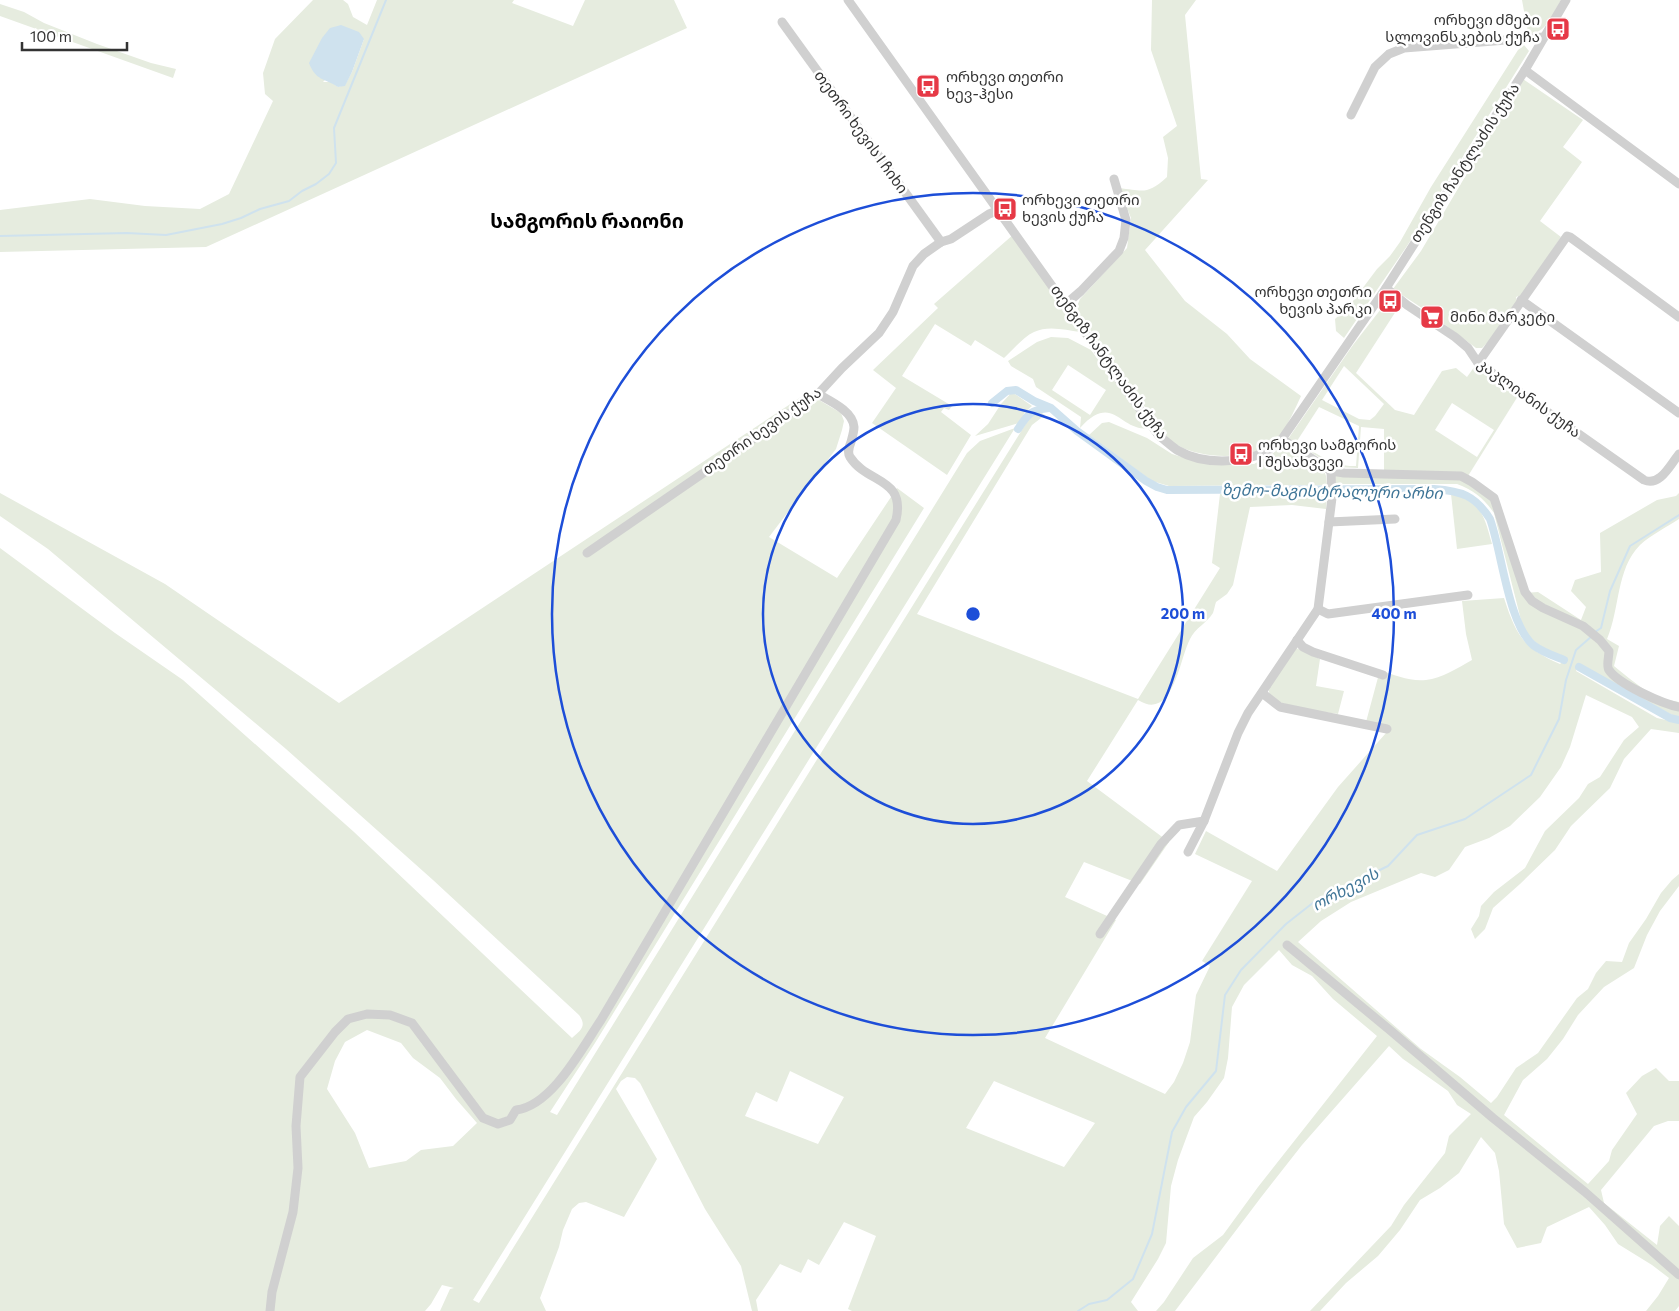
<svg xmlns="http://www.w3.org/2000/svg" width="1679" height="1311" font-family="Commissioner,'Noto Sans Georgian',sans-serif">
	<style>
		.green { fill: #e6ecdf; fill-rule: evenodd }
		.water { fill: #cfe2ee }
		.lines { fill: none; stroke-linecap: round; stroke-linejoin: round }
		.stream { stroke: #cfe2ee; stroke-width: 2 }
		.canal { stroke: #cfe2ee; stroke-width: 8 }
		.minor { stroke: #d0d0d0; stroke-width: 9 }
		.ring { fill: none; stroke: #1d4ed8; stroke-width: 2.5 }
		.labels { text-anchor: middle; stroke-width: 5; stroke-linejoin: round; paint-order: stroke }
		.poi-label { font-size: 15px; fill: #333; stroke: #fff; text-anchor: start }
		.street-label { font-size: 15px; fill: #333; stroke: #fff }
		.water-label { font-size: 16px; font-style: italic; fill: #3f7597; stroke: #fff }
		.district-label { font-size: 20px; font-weight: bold; fill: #000; stroke: #fff }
		.centre { fill: #1d4ed8; stroke: #fff; stroke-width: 2.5 }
		.ring-label { font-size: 15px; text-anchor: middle; font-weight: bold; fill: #1d4ed8; stroke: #fff; stroke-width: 5; stroke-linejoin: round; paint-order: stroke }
	</style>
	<rect width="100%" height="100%" fill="#fff"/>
	<g class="green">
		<path d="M313,0h30l5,4 5,13 14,8 10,-25h137l-2,3 61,23 12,-26h89l13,28 -481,219 -206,5v-42l90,-11 55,7 55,3 29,-15 44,-93 -8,-7 -2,-21 12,-34zM364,39l-12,33 -7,13 -7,2 -7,-5h-8z"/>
		<path d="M1152,0h44l-11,15 16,164 7,1 -63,70 40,51 42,33 23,25 51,37c-5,11 -15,33 -22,41 -23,24 -73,23 -100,9 -6,-2 -11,-8 -15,-12l-85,-120 -2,-8 3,-7 47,-51 4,-30 -12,-30c25,3 28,7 48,-11l1,-19 -5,-21 14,-11 -26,-76z"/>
		<path d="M1522,0h39c-8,13 -15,35 -33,33z"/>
		<path d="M0,4l24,8 20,11 53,21 54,19 25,6 -3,9 -173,-62z"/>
		<path d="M1524,45l5,6 -122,195 -63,92 -8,-7 -1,-12 15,-14 27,-36 13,-13 10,-14 31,-55 87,-137z"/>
		<path d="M1523,79l60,41 -20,27 19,15 -42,59 21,16 -39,58 -6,2 1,4 -29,41 -6,6h-6l-48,-36 -35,-23 28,-38z"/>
		<path d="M1014,234l66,98c-14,-2 -32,-7 -46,0 -11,5 -21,18 -30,26l-29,-18 -4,6 -36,-22 -33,52 50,30 -3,4 -5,-2 -3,4 30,23 -24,40 -75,-52 24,-35 -23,-18 65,-62 -4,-4z"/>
		<path d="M1391,296l8,6 -1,6 -42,65 39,37 19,5 28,-44 14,-3 11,9 8,-11 43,30 -50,80 -84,-6v-41l-23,-2 -3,41 -22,-1 -48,-28 65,-94zM1344,366l40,38 -9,12 -5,4 -11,-1 -37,-19zM1452,403l42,27 -17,27 -42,-27zM1319,407l40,19 -3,40c-22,1 -41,-13 -59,-25z"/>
		<path d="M1051,337l17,1 23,12 58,78c-29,5 -35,-37 -69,0l1,-11 -45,-30 -3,-8 -22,-13 -3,-5 29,-19zM1068,365l38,25 -16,25 -38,-25z"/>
		<path d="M1012,392l20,14 -7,6 -6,11 -44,13 13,-12 13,-20z"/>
		<path d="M807,393l34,20 3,8 -2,9 -6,19 -67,88 68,41 60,-90 27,20 -329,535 -45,69 7,3 410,-662 13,-12 35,-13 -542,872 6,3 546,-878 7,-11 8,-2 5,3 -13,10 -115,189 221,85 82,-131 -8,-5 8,-69 107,-1 -1,16 -34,-4 -42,2 -17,78 -6,9 -11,8c-1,3 -2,8 -3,11 -6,10 -18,15 -23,26 -11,21 -17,83 -52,61l-51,81 82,61 -29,42 -56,-22 -19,35 51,23 -71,118 120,56 9,-12 9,-19 7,-21 6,-47 14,-29 -8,-5 50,-80 -57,-27 11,-23 71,40 61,-84 48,-54 -20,-11 14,-52c14,5 31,12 46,10 16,-2 32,-12 46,-20l-6,-26 -4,-33 42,-3c12,37 19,50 56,66l6,-6c-19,-9 -30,-11 -43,-30l-29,-115c-10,-14 -20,-23 -37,-29h-121l-1,-8 125,3 28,17 4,6 30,91 16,-1 43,28 5,-13 -15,-16 4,-11 26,-8 -1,-39 57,-33 19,-4 3,-3v26c-12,8 -28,16 -39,26 -24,24 -20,64 -33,94l12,7 -5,20c21,17 37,32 65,36v14h-5l-88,-48 -7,-3 -3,6 81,47 22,5v10l-28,-4 -27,30 -14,29 -39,38 -16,24 -35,34 -27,24 -8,21 -10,10 -4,-10 8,-13 2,-10 13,-14 31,-24 20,-37 34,-33 9,-14 12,-7 24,-37 15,-13 -7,-10 -46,-22 -16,52 -9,20 -21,30 -30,29 -21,12 -24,9 -16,23 -14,7 -14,-4 -70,29 -30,19 -23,21 123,107 39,28 31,26 6,-6 19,-29 22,-15 39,-55 11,-9 8,-16 10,-12 16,1 7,-19 17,-24 15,-26 11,-13 7,-6v12l-19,25 -13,24 -13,33 -30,19 -26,28 -15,24 -16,20 -24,21 -19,35 84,69 21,-23 3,-11 25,-36 -11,-21 16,-17 14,-8 13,13h10v40h-11l-14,5 -53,64 3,13 53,42 3,-19 9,-10 10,10v80l-4,5h-29l12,-15 11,-18 -17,-13 -34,-21 -13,-19 -16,-18 -42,20 -6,16 -24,5 -13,-24 -5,-53 -4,-18 -14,-16 -22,36 -19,15 -20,12 -20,30 -22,26 -32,27 -26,28h-10l81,-85 13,-21 41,-52 4,-17 22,-22 -14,-9 -9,-14 -45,-32 -14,-13 -87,99 -40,51 -87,115h-19l8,-9 29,-44 30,-23 35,-48 119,-151 -44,-37 -21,-23 -20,-11 -13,-15 -35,35 -12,22 -4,51 -4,20 -17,24 -13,15 -16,43 -7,26 -5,57 -8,16 -27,43 7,9h-286l-4,-2 28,-73 -32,-14 -25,43 -11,-6 -7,14 -21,-9 -24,36 2,11h-6l-11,-45 -36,-57 -65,-126 -5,-5 -8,-1 -6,4 -5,8 41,70 -33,58 -38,-15 -7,1 -7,6 -9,21 -4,17 -19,51 6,13h-106l10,-22 4,-1 -12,-3 -11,19 -6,7h-425v-763l115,85 68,47 171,152 218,206c9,-8 15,-12 7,-23l-146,-135 -147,-131 -238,-200 -48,-33v-23l165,91 174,119zM367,1030l34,13 12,15 27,20 16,21 21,24 -24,23 -32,4 -15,11 -37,7 -14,-35 -28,-44 8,-28 10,-19zM790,1071l54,26 -26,47 -73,-28 11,-24 21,10zM994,1081l101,42 -31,44 -98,-39z"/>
		<path d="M1109,422l38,16 25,16 23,7 25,4 34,-1 18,-10 7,-6 4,-1 41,23 2,6 1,9 -158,1 -17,-5 -63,-46 13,-12z"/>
		<path d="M1451,494c31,7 33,22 41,50l-35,5z"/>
		<path d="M1296,648l24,11 -4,27 28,5 -6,23c-13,-2 -67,-7 -69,-22 -1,-10 21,-35 27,-44z"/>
	</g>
	<path class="water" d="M341,25l18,7 5,7 -12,33 -7,14 -7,1c-14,-9 -22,-6 -29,-24l13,-25 8,-10z"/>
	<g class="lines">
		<g class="stream">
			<path d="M0,236l127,-3 39,2 56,-11 19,-6 19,-9 29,-8 13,-10 14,-7 13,-10 7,-11 -2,-35 52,-128"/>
			<path d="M1595,632l6,-4 9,-37 20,-45 49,-31"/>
			<path d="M1078,1311l11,-7 18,-4 26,-21 19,-45 20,-102 14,-25 30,-36 9,-76 16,-25 45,-46 28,-22 74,-36 29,-31 48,-16 66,-44 28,-56 7,-39 10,-30 16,-14"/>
		</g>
		<g class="canal">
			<path d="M992,403l15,-12 9,-1 18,11 17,7 26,23 69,50 11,6 10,3 267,-1c27,2 41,6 56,30 12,33 18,104 43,126 9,7 21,11 31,15"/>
			<path d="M1018,429c10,-15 12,-19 31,-21"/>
			<path d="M1579,667l91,51 9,2"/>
		</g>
		<g class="minor">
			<path d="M848,0l311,436c6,4 12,10 18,14 26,15 64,14 90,1 5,-3 10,-8 15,-12l104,-151 139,-218 41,-70"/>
			<path d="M782,22l159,220"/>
			<path d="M1525,70l154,114"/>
			<path d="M1351,115l24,-48 14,-13 15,-6 140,-11"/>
			<path d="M1386,288l21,17 48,32 13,11 10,15 166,117c16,7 26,-15 35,-26"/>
			<path d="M1521,300l158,113"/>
			<path d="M1066,304l15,-13 38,-40 5,-13 2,-18 -12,-41"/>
			<path d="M1478,363l89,-127 3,1 109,80"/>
			<path d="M1282,439l49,32 13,2 117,3 11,6 22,16 31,94 7,9 11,7 40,18 17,14 9,11c0,6 -3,15 0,19 9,14 54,34 70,37"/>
			<path d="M1329,522l66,-3"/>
			<path d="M587,553l231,-159 24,-26 37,-35 14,-21 20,-46 11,-12 17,-12 10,-3 38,-25 10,-4"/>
			<path d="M1318,609l10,5 140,-19"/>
			<path d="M1297,640l6,7 10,5 70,23"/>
			<path d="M1262,693l18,14 107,22"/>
			<path d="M1188,852l16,-31 34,-88 10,-20 70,-104 14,-111 -1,-27"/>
			<path d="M1100,934l61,-90 18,-19 25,-4"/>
			<path d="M1287,945l104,86 102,87 92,74 94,83"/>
			<path d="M270,1311l2,-19 21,-80 5,-44 -2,-42 4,-49 35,-45 13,-13 19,-5 23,1 22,8 71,95 15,6 12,-4 6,-10c36,-4 66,-62 85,-90l295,-500c10,-43 -29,-36 -46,-63 -3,-5 -1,-10 1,-15 1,-4 3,-10 3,-15 -1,-16 -24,-26 -36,-33"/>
		</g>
	</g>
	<g class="ring">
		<circle cx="973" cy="614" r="210"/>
		<circle cx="973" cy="614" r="421"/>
	</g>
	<defs>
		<g id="bus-square" transform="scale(1.25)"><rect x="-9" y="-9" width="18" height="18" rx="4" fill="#e63946" stroke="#fff"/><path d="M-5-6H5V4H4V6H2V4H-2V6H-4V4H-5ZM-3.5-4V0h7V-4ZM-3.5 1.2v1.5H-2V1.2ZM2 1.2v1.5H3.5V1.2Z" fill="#fff"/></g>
		<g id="supermarket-square" transform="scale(1.25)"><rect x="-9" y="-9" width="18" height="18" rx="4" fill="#e63946" stroke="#fff"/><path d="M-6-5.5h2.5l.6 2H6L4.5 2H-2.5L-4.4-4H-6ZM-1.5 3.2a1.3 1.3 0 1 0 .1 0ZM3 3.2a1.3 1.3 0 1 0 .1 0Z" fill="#fff"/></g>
	</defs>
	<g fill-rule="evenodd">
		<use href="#bus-square" x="1558" y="29"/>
		<use href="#bus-square" x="928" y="86"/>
		<use href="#bus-square" x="1005" y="209"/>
		<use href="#bus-square" x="1390" y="301"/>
		<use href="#supermarket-square" x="1432" y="317"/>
		<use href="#bus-square" x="1241" y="454"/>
	</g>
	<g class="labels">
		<g class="poi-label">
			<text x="1540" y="25" text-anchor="end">ორხევი ძმები<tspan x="1540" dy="17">სლოვინსკების ქუჩა</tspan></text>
			<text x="946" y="82">ორხევი თეთრი<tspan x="946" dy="17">ხევ-ჰესი</tspan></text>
			<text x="1022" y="205">ორხევი თეთრი<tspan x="1022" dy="17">ხევის ქუჩა</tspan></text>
			<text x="1372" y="297" text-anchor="end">ორხევი თეთრი<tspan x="1372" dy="17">ხევის პარკი</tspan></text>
			<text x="1450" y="322">მინი მარკეტი</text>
			<text x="1258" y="450">ორხევი სამგორის<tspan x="1258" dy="17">I შესახვევი</tspan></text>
		</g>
		<g class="street-label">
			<text transform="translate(861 132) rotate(54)" y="5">თეთრი ხევის I ჩიხი</text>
			<text transform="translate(1465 163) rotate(-57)" y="5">თენგიზ ჩანტლაძის ქუჩა</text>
			<text transform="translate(1109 362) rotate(54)" y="5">თენგიზ ჩანტლაძის ქუჩა</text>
			<text transform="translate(1529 398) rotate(36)" y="5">კაკლიანის ქუჩა</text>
			<text transform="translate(762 431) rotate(-35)" y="5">თეთრი ხევის ქუჩა</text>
		</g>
		<g class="water-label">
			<text transform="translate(1332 491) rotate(1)" y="6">ზემო-მაგისტრალური არხი</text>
			<text transform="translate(1345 889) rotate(-28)" y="6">ორხევის</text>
		</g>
		<g class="district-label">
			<text x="587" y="228">სამგორის რაიონი</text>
		</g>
	</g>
	<circle cx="973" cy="614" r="8" class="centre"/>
	<g class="ring-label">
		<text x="1183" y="619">200 m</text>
		<text x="1394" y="619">400 m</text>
	</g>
	<path d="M22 42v8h105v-8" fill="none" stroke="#333333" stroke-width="2.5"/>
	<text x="30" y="42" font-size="15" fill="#333333" stroke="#ffffff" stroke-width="4" paint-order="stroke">100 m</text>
</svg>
